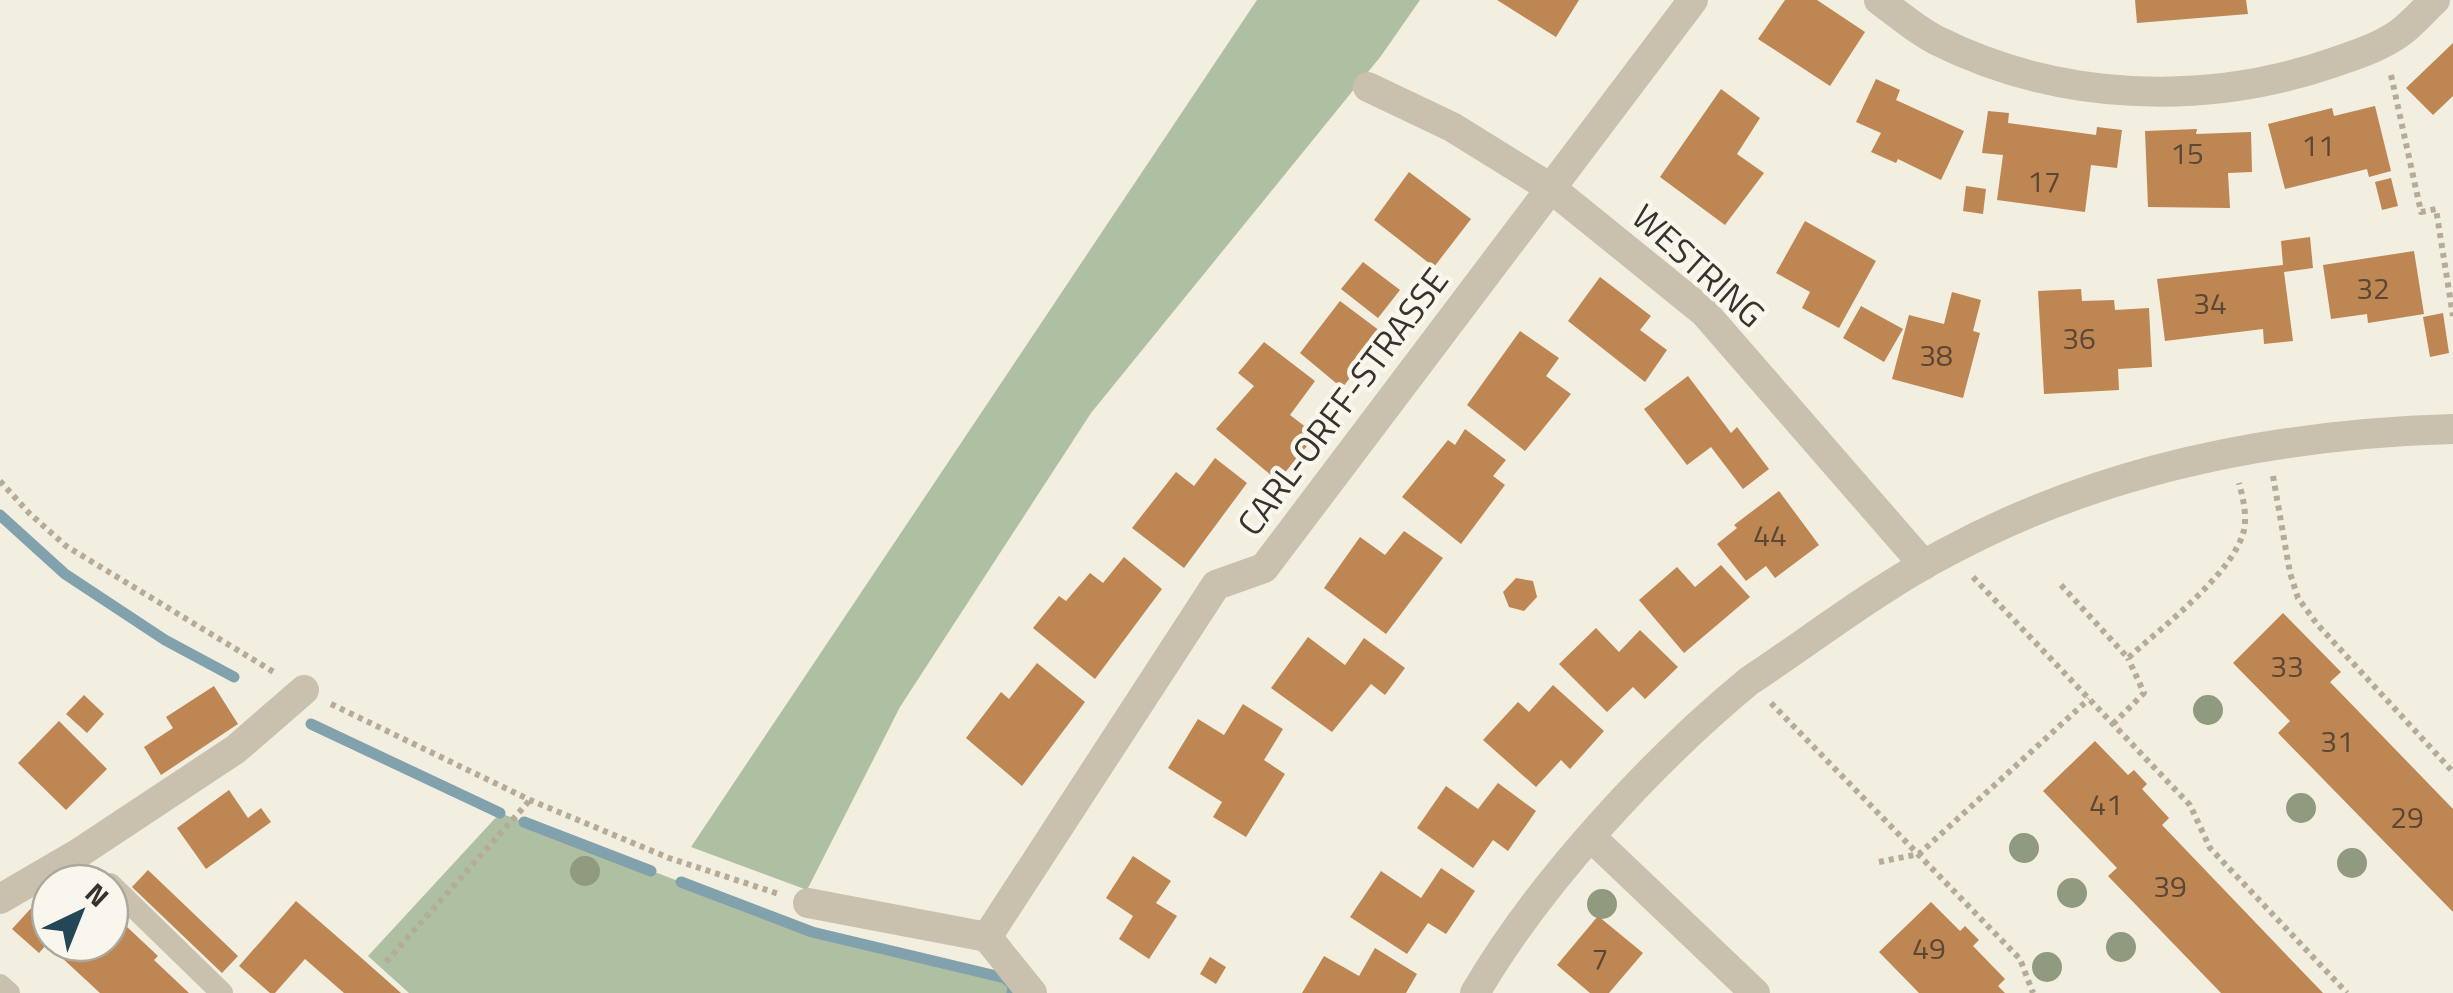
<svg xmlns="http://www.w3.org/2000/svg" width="2453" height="993" font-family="'Titillium Web',sans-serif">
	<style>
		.green { fill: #aec0a1 }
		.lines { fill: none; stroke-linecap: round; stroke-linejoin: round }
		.stream { stroke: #81a1ad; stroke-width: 11 }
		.building { fill: #be8652 }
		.path { stroke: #b5ab97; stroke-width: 6; stroke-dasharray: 5 5; stroke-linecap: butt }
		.lane { stroke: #c9c1ad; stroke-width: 22 }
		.street { stroke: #c9c1ad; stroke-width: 30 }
		.tree { fill: #909a7f }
		.labels { text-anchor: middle; stroke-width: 9; stroke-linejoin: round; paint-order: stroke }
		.number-label { font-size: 30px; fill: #5a4735 }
		.street-label { font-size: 35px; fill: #38322b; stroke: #f9f6ed }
	</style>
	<rect width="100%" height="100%" fill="#f2eee0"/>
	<g class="green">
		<path d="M1257,0h163l-39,56 -290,357 -191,294 -93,183 -116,-43z"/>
		<path d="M500,813l312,119 193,46 9,12 -2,3h-603l-41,-37z"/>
	</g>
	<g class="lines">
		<g class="stream">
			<path d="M0,515l65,59 100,66 69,37"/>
			<path d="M311,724l189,89"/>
			<path d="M524,822l127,49"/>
			<path d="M681,882l131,50 193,46 8,7 -1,8"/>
		</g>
	</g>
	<g class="building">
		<path d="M1497,0h82l-23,37z"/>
		<path d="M1785,0h32l48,32 -35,54 -72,-47z"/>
		<path d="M2135,0h111l2,14 -111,9z"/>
		<path d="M2453,43v53l-20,19 -27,-27z"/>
		<path d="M1876,79l24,11 -4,10 68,31 -23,49 -43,-21 -2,4 -25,-11 10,-19 -25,-11z"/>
		<path d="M1721,89l39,29 -23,36 27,19 -39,52 -65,-48z"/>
		<path d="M2375,106l16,65 -22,6 -2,-8 -82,20 -17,-65 64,-16 2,8z"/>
		<path d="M1988,111l21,2 -1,10 88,12 1,-8 25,3 -5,38 -26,-3 -6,47 -88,-12 6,-45 -21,-2z"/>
		<path d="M2197,129l-1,5 55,-2 1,40 -24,1 2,35 -82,-1 -3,-76z"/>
		<path d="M1409,172l62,47 -37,48 -60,-47z"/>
		<path d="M2391,178l7,28 -16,4 -7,-28z"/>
		<path d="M1966,186l20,3 -3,25 -20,-3z"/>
		<path d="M1805,221l71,40 -37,67 -37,-20 8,-16 -34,-19z"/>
		<path d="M2310,237l3,31 -29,4 9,69 -29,3 -1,-15 -98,12 -8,-62 126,-14 -2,-24z"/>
		<path d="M2414,251l10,63 -56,9 -1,-9 -36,5 -8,-54z"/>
		<path d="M1363,262l37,28 -22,28 -37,-29z"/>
		<path d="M1600,277l51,39 -11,14 27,20 -22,32 -77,-61z"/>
		<path d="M2081,289l1,12 32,-1 1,10 34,-2 3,59 -34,2 1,21 -75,4 -6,-103z"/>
		<path d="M1952,292l29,8 -8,31 7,2 -17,65 -71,-19 17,-64 35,9z"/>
		<path d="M1340,301l44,33 -42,54 -42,-35z"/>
		<path d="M1861,306l42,23 -19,33 -41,-24z"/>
		<path d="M2443,313l6,40 -19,4 -7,-40z"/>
		<path d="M1520,331l39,27 -13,18 25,18 -46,57 -58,-46z"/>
		<path d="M1264,342l51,39 -25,34 26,20 -38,46 -62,-52 38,-43 -16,-13z"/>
		<path d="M1688,376l43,57 6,-6 32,42 -26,20 -32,-42 -24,18 -43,-56z"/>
		<path d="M1465,429l41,31 -13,16 12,9 -44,59 -59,-47 46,-57 7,5z"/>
		<path d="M1215,458l32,25 -63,85 -52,-40 44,-56 18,14z"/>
		<path d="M1779,491l40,54 -44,33 -9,-12 -20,15 -29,-37 20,-16 -3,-3z"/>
		<path d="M1404,531l39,27 -57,76 -62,-46 36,-51 25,18z"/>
		<path d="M1124,557l38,32 -67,90 -62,-51 26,-32 7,5 24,-28 13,10z"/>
		<path d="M1721,565l29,32 -66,56 -45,-53 38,-33 18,20z"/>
		<path d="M1516,578l17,3 4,16 -13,14 -15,-4 -6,-15z"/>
		<path d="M2283,613l58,59 -11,10 123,127v103l-175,-179 12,-12 -57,-58z"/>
		<path d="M1596,628l23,24 21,-22 38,37 -33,32 -12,-12 -26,25 -48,-48z"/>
		<path d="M1308,637l37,28 19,-27 41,30 -20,27 -14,-11 -39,48 -61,-44z"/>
		<path d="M1037,663l48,39 -63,84 -56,-48 35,-46 8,7z"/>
		<path d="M1553,685l51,46 -34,38 -9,-9 -25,27 -53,-47 35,-38 11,10z"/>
		<path d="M214,686l24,38 -77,51 -17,-28 29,-19 -7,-11z"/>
		<path d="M84,695l20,19 -17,19 -21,-19z"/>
		<path d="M1243,704l40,25 -19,31 21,14 -39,63 -33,-20 9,-15 -54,-34 30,-49 26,16z"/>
		<path d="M59,721l48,48 -41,41 -48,-47z"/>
		<path d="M2095,741l33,34 6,-5 13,14 -5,5 27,29 -7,7 161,168h-102l-113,-117 9,-8 -74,-77z"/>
		<path d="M1498,783l38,28 -28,40 -15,-11 -20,28 -56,-40 29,-42 32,23z"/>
		<path d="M229,790l19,28 13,-10 10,14 -65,47 -29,-41z"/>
		<path d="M1133,856l38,25 -15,22 21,13 -28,43 -30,-20 14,-23 -27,-18z"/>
		<path d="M1441,868l34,23 -29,43 -18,-11 -21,31 -57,-37 31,-46 40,27z"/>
		<path d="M148,870l90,86 -16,17 -90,-86z"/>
		<path d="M46,892l4,4v47h60v-32l48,45 -4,4 35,33h-89l-53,-49 -8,9 -27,-24z"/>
		<path d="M296,901l61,53 44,39h-57l-39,-34 -30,34h-5l-31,-27z"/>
		<path d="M1931,902l29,29 5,-5 14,14 -6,6 32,33 -7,7 7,7h-86l-40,-41z"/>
		<path d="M1598,916l45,37 -34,40h-19l-33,-28z"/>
		<path d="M1375,948l42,26 -11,19h-104l22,-37 35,20z"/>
		<path d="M1210,957l16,10 -10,17 -16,-10z"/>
	</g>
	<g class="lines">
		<g class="path">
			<path d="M2391,75l30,137 15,-3 17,107"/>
			<path d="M2273,476l17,97 8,25 19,26 136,148"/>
			<path d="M0,481l29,32 37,33 211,128"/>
			<path d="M1973,577l217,228 20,43 137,145"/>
			<path d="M2061,585l67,73c34,-31 106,-85 116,-128 3,-16 -1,-32 -5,-47"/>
			<path d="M1771,703l249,256 13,34"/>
			<path d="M331,704l199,96 139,58 110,36"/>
			<path d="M2113,724l31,-31 -16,-35"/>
			<path d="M1879,862l40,-8 170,-155"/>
			<path d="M386,962l144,-162"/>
		</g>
		<g class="lane">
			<path d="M110,884l112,109"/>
			<path d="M0,985l9,8"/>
		</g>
		<g class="street">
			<path d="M1879,0c18,13 37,30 57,40 121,61 268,67 396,23 23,-8 49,-16 69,-31 12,-9 23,-22 34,-32"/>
			<path d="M1368,87l84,40 100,62 152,123 220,253"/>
			<path d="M1591,837l164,156"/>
			<path d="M0,899l79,-46 157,-104 68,-59"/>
			<path d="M808,903l179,34 229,-352 48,-17 429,-568"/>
			<path d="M987,937l45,56"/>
			<path d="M1475,993c64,-110 176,-231 274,-312 65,-43 129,-93 198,-129 156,-84 330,-118 506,-123"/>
		</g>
	</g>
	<g class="tree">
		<circle cx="2208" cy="710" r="15"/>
		<circle cx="2301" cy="808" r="15"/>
		<circle cx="2024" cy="848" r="15"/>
		<circle cx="2352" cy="863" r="15"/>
		<circle cx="585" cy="871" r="15"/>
		<circle cx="2072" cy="893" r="15"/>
		<circle cx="1602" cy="904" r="15"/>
		<circle cx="2121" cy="947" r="15"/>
		<circle cx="2047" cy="967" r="15"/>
	</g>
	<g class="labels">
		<g class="number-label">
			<text x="2318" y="156">11</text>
			<text x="2187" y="164">15</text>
			<text x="2044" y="192">17</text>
			<text x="2373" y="299">32</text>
			<text x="2210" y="314">34</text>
			<text x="2079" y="349">36</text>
			<text x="1936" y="366">38</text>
			<text x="1770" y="546">44</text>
			<text x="2287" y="677">33</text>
			<text x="2337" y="752">31</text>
			<text x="2106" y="815">41</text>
			<text x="2407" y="828">29</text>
			<text x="2170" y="897">39</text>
			<text x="1929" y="959">49</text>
			<text x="1600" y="969">7</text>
		</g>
		<g class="street-label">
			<text transform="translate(1698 266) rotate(42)" y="12">WESTRING</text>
			<text transform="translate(1343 402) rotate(-53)" y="12">CARL-ORFF-STRASSE</text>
		</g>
	</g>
	<g transform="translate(80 913) rotate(43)"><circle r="48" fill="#f9f6ed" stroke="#aca89f" stroke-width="2.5"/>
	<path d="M0-8L18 38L0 25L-18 38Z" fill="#234757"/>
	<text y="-15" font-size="28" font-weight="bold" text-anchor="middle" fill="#38322b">N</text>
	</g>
</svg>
